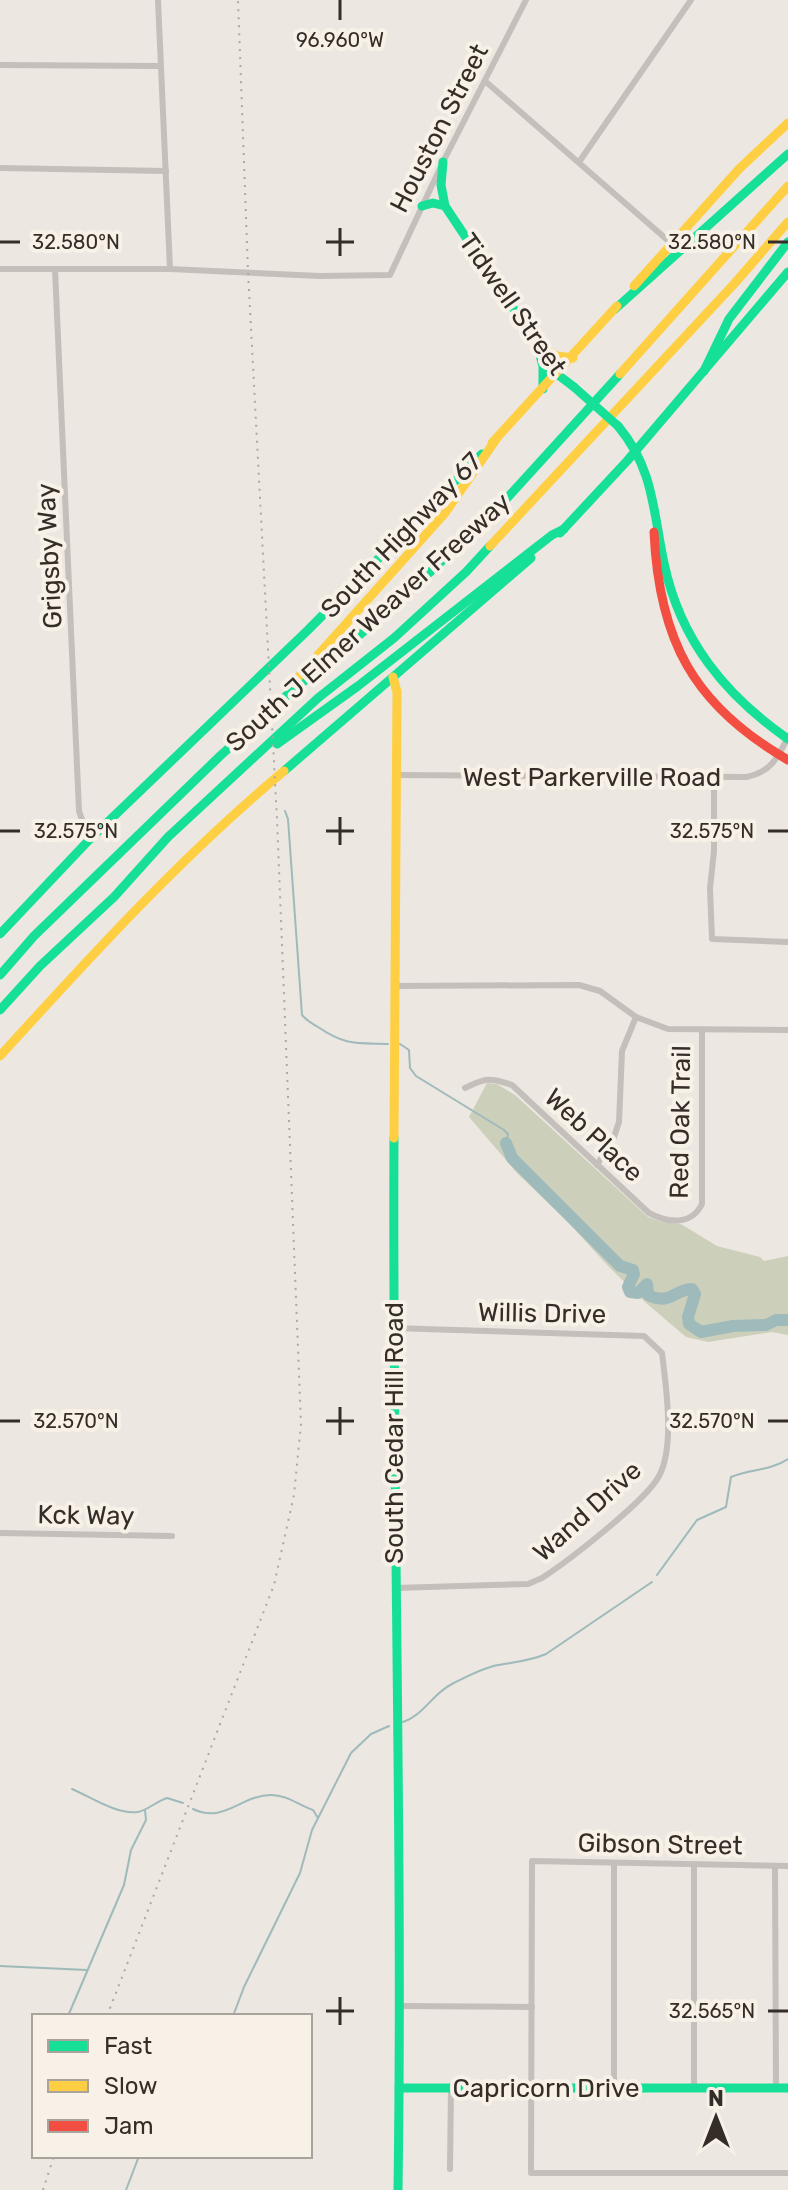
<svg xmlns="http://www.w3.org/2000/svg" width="788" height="2190" font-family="Rubik,sans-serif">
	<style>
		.green { fill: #ccd0bb }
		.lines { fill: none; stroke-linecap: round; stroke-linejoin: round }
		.stream { stroke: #9ebabb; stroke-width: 2 }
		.river { stroke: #9ebabb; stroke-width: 12 }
		.street { stroke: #c4bfba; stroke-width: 6 }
		.fast { stroke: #16e098; stroke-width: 9 }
		.slow { stroke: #ffcf43; stroke-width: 9 }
		.jam { stroke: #f24e42; stroke-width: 9 }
		.rail { stroke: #aca8a4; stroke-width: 2; stroke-dasharray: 2 6; stroke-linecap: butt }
		.fast-bridge { stroke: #16e098; stroke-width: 9 }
		.ticks { fill: none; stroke: #352d28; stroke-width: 3 }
		.labels { text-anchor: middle; stroke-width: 8; stroke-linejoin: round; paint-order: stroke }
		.street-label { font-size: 26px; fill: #352d28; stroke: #f8f1e8 }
		.ticks-label { font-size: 20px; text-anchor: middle; fill: #352d28; stroke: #f8f1e8; stroke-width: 8; stroke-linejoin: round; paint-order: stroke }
	</style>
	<rect width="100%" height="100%" fill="#ece7e0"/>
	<path class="green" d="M487,1083l10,1 18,11 133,122 14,5 19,2 36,22 43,11 4,4 24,-5v79l-16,-3 -64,10 -22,-5 -41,-35 -37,-36 -39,-43 -52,-50 -48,-56z"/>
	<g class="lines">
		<g class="stream">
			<path d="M285,811l3,8 14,196c5,6 9,8 16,12 28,19 38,16 70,17"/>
			<path d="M400,1044l9,6 1,18 6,8 88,54 4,4 -2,9"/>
			<path d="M657,1575l40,-55 29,-13 5,-30c19,-8 39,-6 57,-18"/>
			<path d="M403,1722c21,-7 29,-28 49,-38 14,-7 30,-16 46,-19 17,-3 32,-4 48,-11l106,-72"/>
			<path d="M72,1789c19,8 45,26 66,23 10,-2 19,-11 29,-14l16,5"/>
			<path d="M193,1809c31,15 48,-14 78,-14 17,0 27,10 42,15l5,8"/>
			<path d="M0,1966l87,4"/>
			<path d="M68,2016l56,-131 7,-35 15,-30 -1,-10"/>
			<path d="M233,2016l11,-29 56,-114 12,-43 39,-77 20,-19 18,-8"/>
			<path d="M126,2190l13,-34"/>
		</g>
		<path class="river" d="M506,1143l6,15 108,108 13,4 1,4 -6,13 2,5 8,1 9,-9 1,11c22,11 27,-6 44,-6l3,5 -7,23 1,7 12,8 32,-6 33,-1 10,-5h12"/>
		<g class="street">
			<path d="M158,0l12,269"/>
			<path d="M0,65l160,1"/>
			<path d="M485,81l187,163"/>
			<path d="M579,162l112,-162"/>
			<path d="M0,168l166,3"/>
			<path d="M0,269h170l150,7 70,-1 53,-113 83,-162"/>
			<path d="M55,269l24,542 10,29"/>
			<path d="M396,775l351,2c23,-5 30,-18 40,-38"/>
			<path d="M714,778v73l-4,37 2,51 76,3"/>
			<path d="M394,986l185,-1 21,6 36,26 32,12 120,1"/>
			<path d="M465,1088c20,-10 25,-11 47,-3l137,128c19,10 42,13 53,-9v-174"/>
			<path d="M597,1165l17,-28 5,-15 3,-71 14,-34"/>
			<path d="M393,1328l251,8 18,17c4,33 13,94 -3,123 -13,25 -91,85 -117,102l-14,6 -133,4"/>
			<path d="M0,1533l172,3"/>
			<path d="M614,1864v224"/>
			<path d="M775,1866l1,222"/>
			<path d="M788,1866l-256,-5 -1,312h257"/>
			<path d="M400,2006l132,1"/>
			<path d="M694,2089v-224"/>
			<path d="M450,2169l1,-82"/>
		</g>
		<g class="fast">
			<path d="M443,162l-2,23 4,21 112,168 17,13"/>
			<path d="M422,206l11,-3 12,3"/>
			<path d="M614,310l174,-156"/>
			<path d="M540,355l3,11v23"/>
			<path d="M704,371l25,-52 59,-77"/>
			<path d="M618,426c36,43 35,85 46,137 16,77 61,132 124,176"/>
			<path d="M560,533l67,-72 161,-189"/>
			<path d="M277,744l81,-58 194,-151 12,-6"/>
			<path d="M284,771l247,-213"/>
			<path d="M0,934l89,-94 219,-210 174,-176"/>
			<path d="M0,975l34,-39 186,-180 65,-59 108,-90 106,-100 121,-133"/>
			<path d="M0,1010l40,-44 74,-69 54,-60 150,-139 76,-60 72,-66 24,-26"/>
			<path d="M394,1138c-2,351 9,701 4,1052"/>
			<path d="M399,2088h389"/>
		</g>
		<g class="slow">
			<path d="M634,286l105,-117 49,-46"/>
			<path d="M542,348l15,8 16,2"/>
			<path d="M620,374l168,-188"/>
			<path d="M492,443l125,-137"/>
			<path d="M490,546l244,-262 54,-62"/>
			<path d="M393,677l4,15 -3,446"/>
			<path d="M293,683l152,-170 52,-75"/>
			<path d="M0,1056c90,-99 181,-199 284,-285"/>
		</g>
		<path class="jam" d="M654,532c5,108 39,173 134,228"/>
		<g class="rail">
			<path d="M107,2016l167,-431 20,-90 7,-71 -24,-605 -29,-548 -10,-271"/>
			<path d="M43,2190l11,-34"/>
		</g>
		<path class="fast-bridge" d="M574,387l44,39"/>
	</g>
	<path class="ticks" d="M340,0v20M340,228v28M0,242h20M326,242h28M768,242h20M340,817v28M0,831h20M326,831h28M768,831h20M340,1407v28M0,1421h20M326,1421h28M768,1421h20M340,1997v28M326,2011h28M768,2011h20"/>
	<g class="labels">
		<g class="street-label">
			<text transform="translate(439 128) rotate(-63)" y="9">Houston Street</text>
			<text transform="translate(513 304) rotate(55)" y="9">Tidwell Street</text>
			<text transform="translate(401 535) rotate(-46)" y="9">South Highway 67</text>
			<text transform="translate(49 556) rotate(-93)" y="9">Grigsby Way</text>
			<text transform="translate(368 622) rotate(-42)" y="9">South J Elmer Weaver Freeway</text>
			<text x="592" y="786">West Parkerville Road</text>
			<text transform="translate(680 1122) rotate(-89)" y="9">Red Oak Trail</text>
			<text transform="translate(594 1135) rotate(43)" y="9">Web Place</text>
			<text transform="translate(542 1313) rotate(1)" y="9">Willis Drive</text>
			<text transform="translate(394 1433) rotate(-90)" y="9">South Cedar Hill Road</text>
			<text transform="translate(587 1511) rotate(-42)" y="9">Wand Drive</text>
			<text transform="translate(86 1515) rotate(1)" y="9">Kck Way</text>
			<text transform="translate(660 1844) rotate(1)" y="9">Gibson Street</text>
			<text x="546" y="2097">Capricorn Drive</text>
		</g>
	</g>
	<g class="ticks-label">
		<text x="340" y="47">96.960°W</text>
		<text x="76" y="249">32.580°N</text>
		<text x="712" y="249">32.580°N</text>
		<text x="76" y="838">32.575°N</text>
		<text x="712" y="838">32.575°N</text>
		<text x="76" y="1428">32.570°N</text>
		<text x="712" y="1428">32.570°N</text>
		<text x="712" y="2018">32.565°N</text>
	</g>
	<rect x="32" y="2014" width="280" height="144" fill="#f8f1e8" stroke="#aaa39b" stroke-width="2"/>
	<rect x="48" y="2040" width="40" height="12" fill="#16e098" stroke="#aaa39b" stroke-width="2"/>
	<text x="104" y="2054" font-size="24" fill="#352d28">Fast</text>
	<rect x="48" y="2080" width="40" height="12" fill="#ffcf43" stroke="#aaa39b" stroke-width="2"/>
	<text x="104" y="2094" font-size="24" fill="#352d28">Slow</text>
	<rect x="48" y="2120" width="40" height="12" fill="#f24e42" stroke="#aaa39b" stroke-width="2"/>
	<text x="104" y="2134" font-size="24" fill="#352d28">Jam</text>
	<g transform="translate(716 2118)" stroke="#f8f1e8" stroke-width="6" paint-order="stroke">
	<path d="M0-6L14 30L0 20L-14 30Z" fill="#352d28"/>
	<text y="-12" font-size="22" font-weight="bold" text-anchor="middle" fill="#352d28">N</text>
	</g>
</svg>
